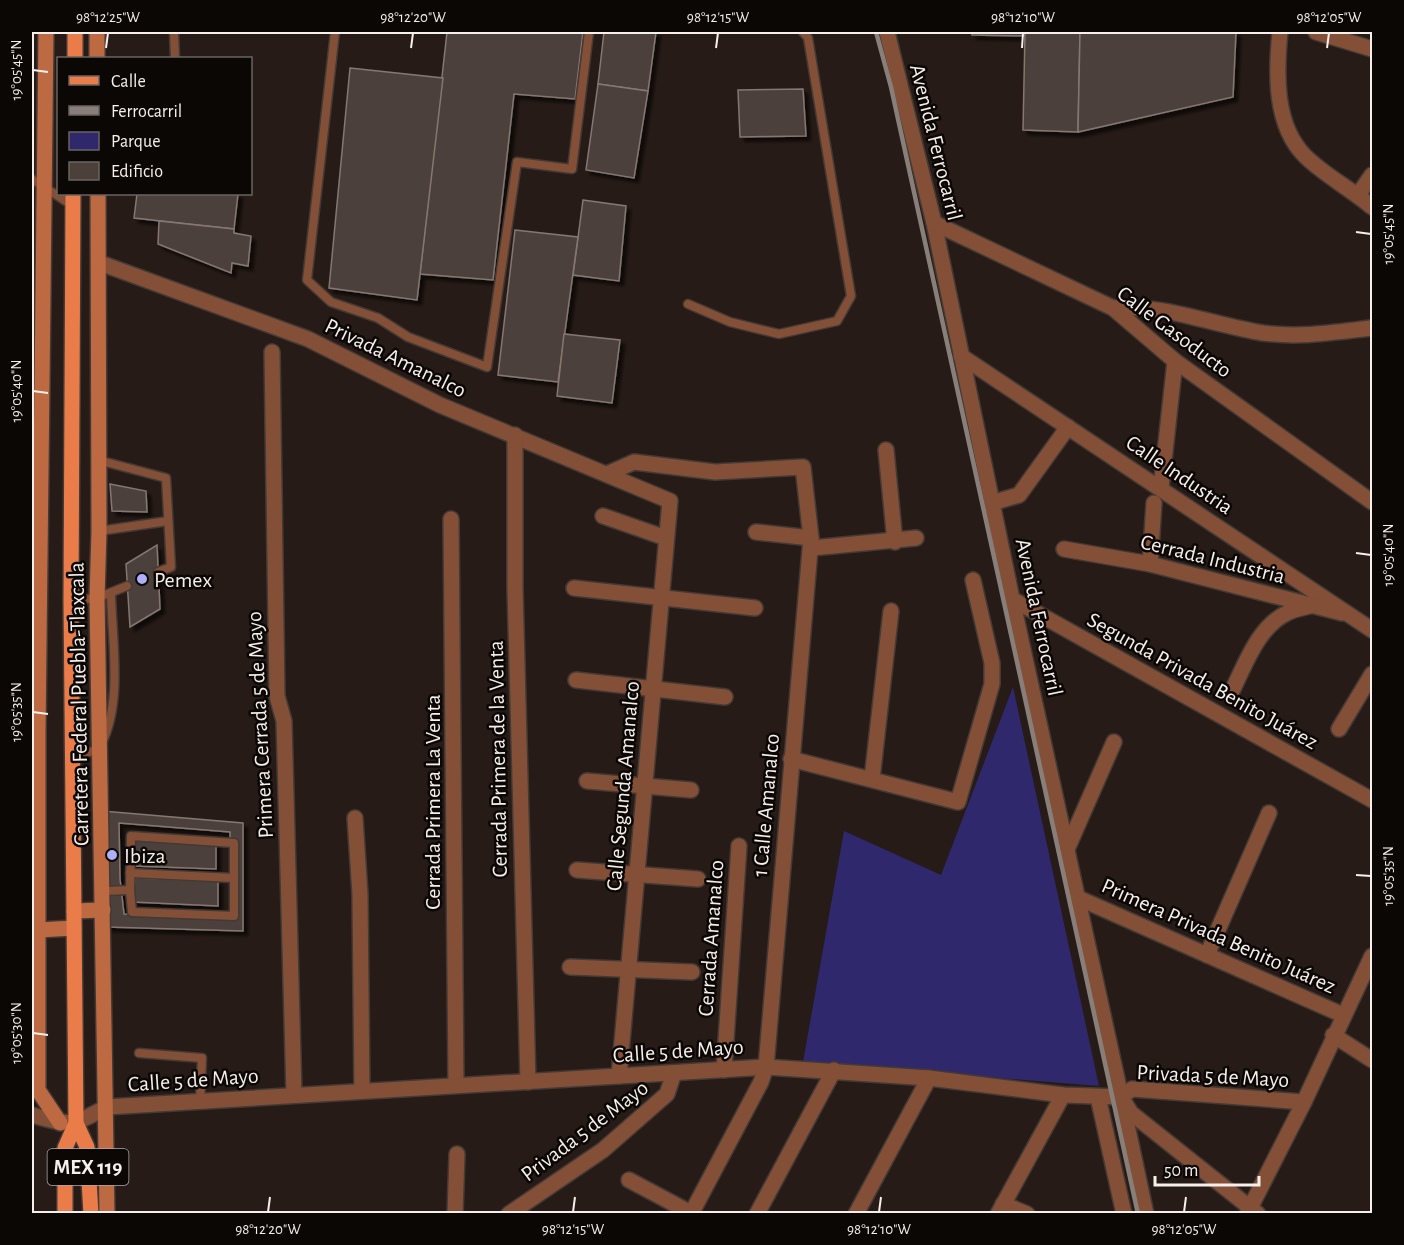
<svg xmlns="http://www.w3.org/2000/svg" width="1404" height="1245" font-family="'Alegreya Sans',sans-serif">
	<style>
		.green { fill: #2f286c }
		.building { fill: #4c403b; stroke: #857772; stroke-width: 1.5; fill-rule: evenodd; filter: url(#shadow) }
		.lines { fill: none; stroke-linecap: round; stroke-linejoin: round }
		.service-casing { stroke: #433935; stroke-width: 11 }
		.minor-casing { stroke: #433935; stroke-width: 18 }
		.tertiary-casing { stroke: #433935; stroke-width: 18 }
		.secondary-casing { stroke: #433935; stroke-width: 18 }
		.primary-casing { stroke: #433935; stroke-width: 18 }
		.service { stroke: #834f37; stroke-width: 8 }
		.minor { stroke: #834f37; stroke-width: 15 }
		.tertiary { stroke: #834f37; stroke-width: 15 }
		.secondary { stroke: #bd6942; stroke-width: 15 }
		.primary { stroke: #ea7c49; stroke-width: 15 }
		.rail { stroke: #887f7b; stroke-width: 4.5 }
		.ticks { fill: none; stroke: #f6efeb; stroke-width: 2 }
		.poi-dot { fill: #adaffb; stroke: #0b0705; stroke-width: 2 }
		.labels { text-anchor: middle; stroke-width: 5; stroke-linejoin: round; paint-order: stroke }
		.shield { fill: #0b0705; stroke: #b0a9a6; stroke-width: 1.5 }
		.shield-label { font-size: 21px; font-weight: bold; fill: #f6efeb }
		.street-label { font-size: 22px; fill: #f6efeb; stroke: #0b0705 }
		.poi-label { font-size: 22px; fill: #f6efeb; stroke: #0b0705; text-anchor: start }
		.neatline { fill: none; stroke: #f6efeb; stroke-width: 2 }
		.ticks-label { font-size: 15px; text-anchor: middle; fill: #f6efeb }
	</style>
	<defs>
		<filter id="shadow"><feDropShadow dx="4.5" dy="4.5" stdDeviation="1.5" flood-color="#0009"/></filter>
	</defs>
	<rect width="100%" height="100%" fill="#261b17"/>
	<path class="green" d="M1013,687l86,399 -296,-24 41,-231 97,44z"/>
	<g class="building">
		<path d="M447,32h136l-8,67 -61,-5 -21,186 -73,-6z"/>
		<path d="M604,32h52l-8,59 -50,-7z"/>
		<path d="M972,32h53v4l-53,-1z"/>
		<path d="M1025,32h55l-2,100 -55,-2z"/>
		<path d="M1080,32h156l-3,65 -155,35z"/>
		<path d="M350,68l93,10 -26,222 -88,-12z"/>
		<path d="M598,84l50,7 -14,87 -48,-8z"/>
		<path d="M803,89l3,47 -66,1 -2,-47z"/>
		<path d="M137,194h101l-4,35 -100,-11z"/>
		<path d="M583,200l43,6 -7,75 -46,-6z"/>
		<path d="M159,221l75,8v4l17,3 -3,30 -16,-3 -1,10 -73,-29z"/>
		<path d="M515,230l63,7 -20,145 -60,-7z"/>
		<path d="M564,334l56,6 -8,63 -55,-7z"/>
		<path d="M110,484l36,7 1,21 -35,-1z"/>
		<path d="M157,545l3,64 -30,18 -4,-63z"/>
		<path d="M102,811l141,12v108l-136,-4zM119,823l111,9 1,87 -107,-5 -4,-35z"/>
		<path d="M133,840l83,3v26l-83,-3z"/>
		<path d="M135,878l83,3v25l-85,-4z"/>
	</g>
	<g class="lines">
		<g class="service-casing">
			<g id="service">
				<path d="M174,32l1,26"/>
				<path d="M335,32l-28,248 24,22 47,16 30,19 79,30 30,-205 55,7 17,-137"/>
				<path d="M32,179l41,27"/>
				<path d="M688,304l42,18 49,12 58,-13 14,-25 -43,-258 -5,-6"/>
				<path d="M98,460l68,18 5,89 -13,5"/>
				<path d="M99,531l69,-10"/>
				<path d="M71,601l26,-3 30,-12"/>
				<path d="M72,756l26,-6c26,-43 14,-107 13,-157"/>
				<path d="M130,873l104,5"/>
				<path d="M103,891l27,-1 1,-54 103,7v73l-102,-4 -2,-22"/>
				<path d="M139,1053l63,5 -2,44"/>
			</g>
		</g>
		<g class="minor-casing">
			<g id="minor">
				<path d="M887,32l47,191 78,376 109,498 10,16 127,101"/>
				<path d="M1280,32c-4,40 -6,93 25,124 19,19 46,33 67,51"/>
				<path d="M1316,32l56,17"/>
				<path d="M1358,195l14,-20"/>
				<path d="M934,223l179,85 62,53 197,141"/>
				<path d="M100,263l208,76 132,66 230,96 -51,575"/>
				<path d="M1113,308c50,-4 101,17 150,25 37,5 73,-1 109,-5"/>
				<path d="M272,352l5,344 7,25 10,374"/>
				<path d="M961,356l411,274"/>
				<path d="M515,435v153l13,494"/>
				<path d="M886,450l9,92"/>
				<path d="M607,474l27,-12 81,10 88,-5 8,71 -45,529 -5,15 -70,132"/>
				<path d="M1161,488l14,-127"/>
				<path d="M992,503l27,-8 49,-68"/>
				<path d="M603,516l63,22"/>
				<path d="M451,519l5,566"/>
				<path d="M756,532l55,6"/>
				<path d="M812,548l104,-10"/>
				<path d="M1064,549l86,15 192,49"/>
				<path d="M1150,564l4,-61"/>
				<path d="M574,588l181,20"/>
				<path d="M1012,599l360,201"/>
				<path d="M576,680l149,17"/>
				<path d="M1230,695c14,-27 27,-68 57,-82 7,-4 15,-5 23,-7"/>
				<path d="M1339,729l33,-55"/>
				<path d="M791,759l167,43 34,-118v-21l-19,-83"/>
				<path d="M872,779l19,-168"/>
				<path d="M587,781l104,9"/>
				<path d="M355,818l5,76 2,197"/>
				<path d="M1068,847l46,-105"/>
				<path d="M577,870l121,9"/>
				<path d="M1076,897l267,118"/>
				<path d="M1207,955l62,-142"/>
				<path d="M570,967l122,5"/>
				<path d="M1333,1035l39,25"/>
				<path d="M724,1070l15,-224"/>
				<path d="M1098,1097l26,117"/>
				<path d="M1121,1097l11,-8 172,13"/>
				<path d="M629,1180l62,33"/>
				<path d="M1003,1204l24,10"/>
				<path d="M455,1214l2,-60"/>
				<path d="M509,1214l94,-64 64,-56 7,-21"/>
				<path d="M757,1214l77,-144"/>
				<path d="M856,1214l73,-136"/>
				<path d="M998,1214l65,-119"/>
				<path d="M1247,1214l57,-112 68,-146"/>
			</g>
		</g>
		<g class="tertiary-casing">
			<path id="tertiary" d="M32,1115c39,11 39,11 75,-8l659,-40 163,11 134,17 58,2 25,117"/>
		</g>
		<g class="secondary-casing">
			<g id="secondary">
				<path d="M46,32l-8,701v357l22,33"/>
				<path d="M97,32v26"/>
				<path d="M98,194l1,337 -2,67 10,616"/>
				<path d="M74,911l29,-1"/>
				<path d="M38,930l36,-2"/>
			</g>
		</g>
		<g class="primary-casing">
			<g id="primary">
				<path d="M75,58v-26"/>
				<path d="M76,1123l11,24 4,67"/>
				<path d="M65,1214v-66l11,-25 -5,-522 2,-407"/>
			</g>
		</g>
		<use href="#service" class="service"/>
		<use href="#minor" class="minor"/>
		<use href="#tertiary" class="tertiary"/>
		<use href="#secondary" class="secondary"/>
		<use href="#primary" class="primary"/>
		<path class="rail" d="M876,32l15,55 247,1127"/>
	</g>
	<path class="ticks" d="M106,48l2,-15M411,48l2,-15M716,48l2,-15M1022,48l1,-15M1327,48l2,-15M33,70l15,2M1356,232l15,2M33,391l15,2M1356,553l15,2M33,712l15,2M1356,875l15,1M33,1033l15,2M268,1212l2,-15M573,1212l2,-15M879,1212l2,-15M1184,1212l2,-15"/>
	<g class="poi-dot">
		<circle cx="142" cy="579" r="6"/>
		<circle cx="112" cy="855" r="6"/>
	</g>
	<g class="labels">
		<rect class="shield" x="47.5" y="1149" width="81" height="36" rx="4.5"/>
		<g class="shield-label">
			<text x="88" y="1174">MEX 119</text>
		</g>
		<g class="street-label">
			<text transform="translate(937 142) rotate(76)" y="8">Avenida Ferrocarril</text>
			<text transform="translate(1175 331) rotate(37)" y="8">Calle Gasoducto</text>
			<text transform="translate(396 357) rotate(26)" y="8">Privada Amanalco</text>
			<text transform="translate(1180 474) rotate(34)" y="8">Calle Industria</text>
			<text transform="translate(1213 558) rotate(14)" y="8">Cerrada Industria</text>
			<text transform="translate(1040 617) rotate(78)" y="8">Avenida Ferrocarril</text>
			<text transform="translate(1203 680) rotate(29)" y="8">Segunda Privada Benito Juárez</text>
			<text transform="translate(78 704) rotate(-91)" y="8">Carretera Federal Puebla-Tlaxcala</text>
			<text transform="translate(259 725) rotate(-93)" y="8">Primera Cerrada 5 de Mayo</text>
			<text transform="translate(497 759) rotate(-91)" y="8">Cerrada Primera de la Venta</text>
			<text transform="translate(622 786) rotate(-85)" y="8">Calle Segunda Amanalco</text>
			<text transform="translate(432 802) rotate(-90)" y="8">Cerrada Primera La Venta</text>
			<text transform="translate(765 805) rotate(-85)" y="8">1 Calle Amanalco</text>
			<text transform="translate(1219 935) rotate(24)" y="8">Primera Privada Benito Juárez</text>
			<text transform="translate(710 938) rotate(-86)" y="8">Cerrada Amanalco</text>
			<text transform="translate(678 1050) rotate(-4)" y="8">Calle 5 de Mayo</text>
			<text transform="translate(1213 1075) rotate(3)" y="8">Privada 5 de Mayo</text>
			<text transform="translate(193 1079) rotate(-4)" y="8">Calle 5 de Mayo</text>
			<text transform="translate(584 1130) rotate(-37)" y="8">Privada 5 de Mayo</text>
		</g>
		<g class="poi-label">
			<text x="154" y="587">Pemex</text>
			<text x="124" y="863">Ibiza</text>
		</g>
	</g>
	<rect width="1404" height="1245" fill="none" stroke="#0b0705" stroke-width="66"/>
	<rect x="57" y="57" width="195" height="138" fill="#0b0705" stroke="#696461" stroke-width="1.5"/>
	<rect x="69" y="76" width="30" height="9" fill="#ea7c49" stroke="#696461" stroke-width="1.5"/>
	<text x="111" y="87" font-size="18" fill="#f6efeb">Calle</text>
	<rect x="69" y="106" width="30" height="9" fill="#887f7b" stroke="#696461" stroke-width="1.5"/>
	<text x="111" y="117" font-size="18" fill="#f6efeb">Ferrocarril</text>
	<rect x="69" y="132" width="30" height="18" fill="#2f286c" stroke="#696461" stroke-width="1.5"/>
	<text x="111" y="147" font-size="18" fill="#f6efeb">Parque</text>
	<rect x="69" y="162" width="30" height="18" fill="#4c403b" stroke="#696461" stroke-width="1.5"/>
	<text x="111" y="177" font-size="18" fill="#f6efeb">Edificio</text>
	<path d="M1155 1176v9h104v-9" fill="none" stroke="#f6efeb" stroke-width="3"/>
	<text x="1164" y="1176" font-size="18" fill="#f6efeb" stroke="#0b0705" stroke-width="4.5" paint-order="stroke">50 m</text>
	<rect x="33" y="33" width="1338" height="1179" class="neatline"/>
	<g class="ticks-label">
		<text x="108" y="22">98°12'25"W</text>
		<text x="413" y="22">98°12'20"W</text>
		<text x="718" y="22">98°12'15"W</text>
		<text x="1023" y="22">98°12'10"W</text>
		<text x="1329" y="22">98°12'05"W</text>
		<text transform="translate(16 70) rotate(-90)" y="5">19°05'45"N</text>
		<text transform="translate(1388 234) rotate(-90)" y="5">19°05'45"N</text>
		<text transform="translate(16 391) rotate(-90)" y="5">19°05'40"N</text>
		<text transform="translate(1388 555) rotate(-90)" y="5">19°05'40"N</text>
		<text transform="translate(16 712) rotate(-90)" y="5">19°05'35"N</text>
		<text transform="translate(1388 876) rotate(-90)" y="5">19°05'35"N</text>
		<text transform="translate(16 1033) rotate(-90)" y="5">19°05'30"N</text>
		<text x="268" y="1234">98°12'20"W</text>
		<text x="573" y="1234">98°12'15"W</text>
		<text x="879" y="1234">98°12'10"W</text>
		<text x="1184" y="1234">98°12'05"W</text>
	</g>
</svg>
